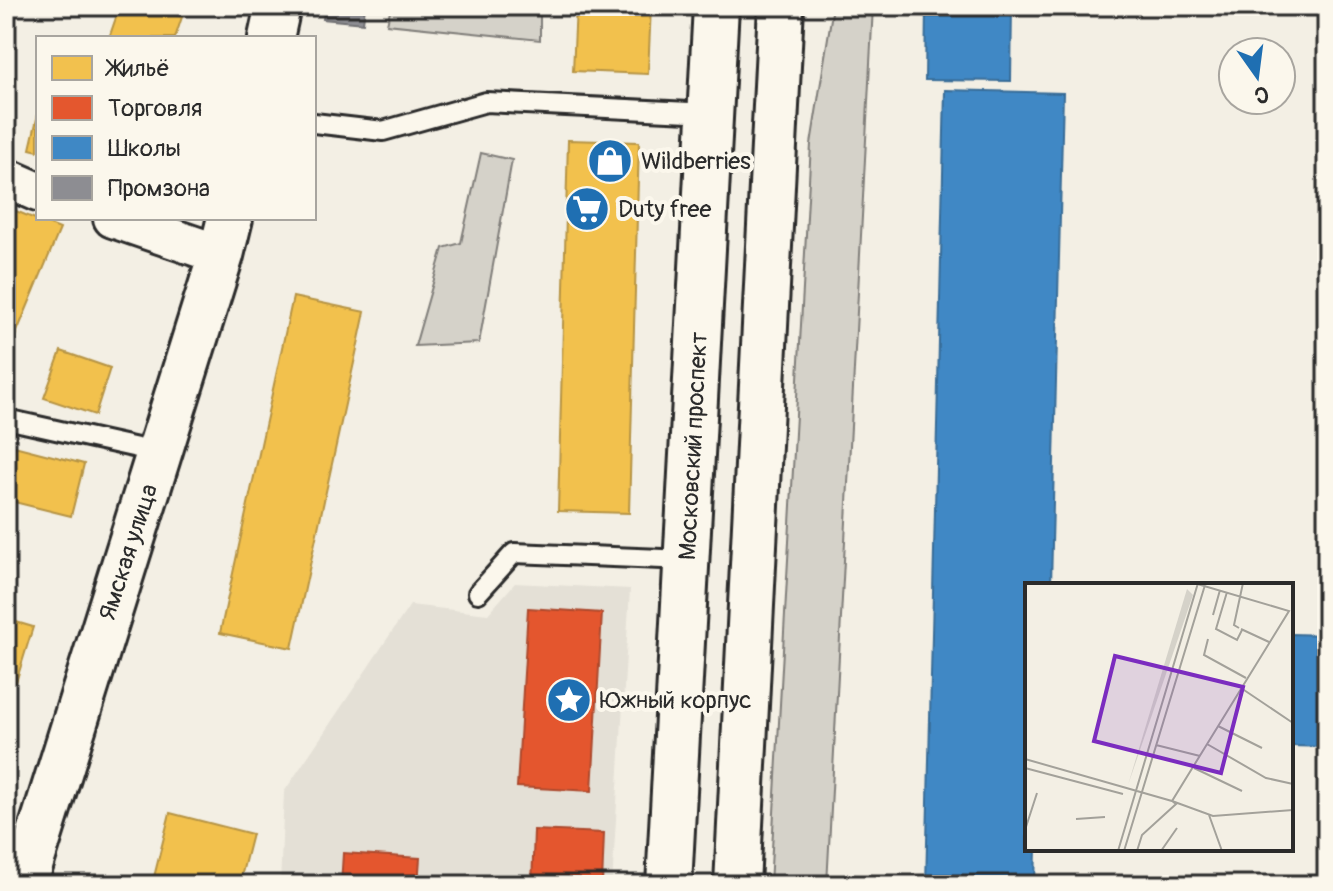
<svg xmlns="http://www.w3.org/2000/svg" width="1333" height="891" font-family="Pangolin,sans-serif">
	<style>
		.built { fill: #e4e0d6 }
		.green { fill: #d5d2c9; stroke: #807e7a; stroke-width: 2 }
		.homes { fill: #f2c14e; stroke: #b69444; stroke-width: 2 }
		.shops { fill: #e4572e; stroke: #ac4a2d; stroke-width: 2 }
		.schools { fill: #3f88c5; stroke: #396c97; stroke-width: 2 }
		.industry { fill: #8d8d92; stroke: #707073; stroke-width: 2 }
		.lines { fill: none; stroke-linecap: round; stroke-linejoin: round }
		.lane-casing { stroke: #2b2b2b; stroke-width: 24 }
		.street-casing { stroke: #2b2b2b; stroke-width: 44 }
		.secondary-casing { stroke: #2b2b2b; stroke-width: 50 }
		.primary-casing { stroke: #2b2b2b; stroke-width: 50 }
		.lane { stroke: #fbf7ec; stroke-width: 18 }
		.street { stroke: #fbf7ec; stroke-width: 38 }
		.secondary { stroke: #fbf7ec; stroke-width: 44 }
		.primary { stroke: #fbf7ec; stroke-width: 44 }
		.labels { text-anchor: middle; stroke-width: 8; stroke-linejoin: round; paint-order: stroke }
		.poi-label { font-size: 24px; fill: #2b2b2b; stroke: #fbf7ec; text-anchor: start }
		.street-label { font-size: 24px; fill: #2b2b2b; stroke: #fbf7ec }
		.inset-road { fill: none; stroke: #a3a19a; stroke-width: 2 }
		.view { fill: #7b2cbf; fill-opacity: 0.15; stroke: #7b2cbf; stroke-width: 4 }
		.inset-edge { fill: none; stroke: #2b2b2b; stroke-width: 4 }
	</style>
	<rect width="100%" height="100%" fill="#f3efe4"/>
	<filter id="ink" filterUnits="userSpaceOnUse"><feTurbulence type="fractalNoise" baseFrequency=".0125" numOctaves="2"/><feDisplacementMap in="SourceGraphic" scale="16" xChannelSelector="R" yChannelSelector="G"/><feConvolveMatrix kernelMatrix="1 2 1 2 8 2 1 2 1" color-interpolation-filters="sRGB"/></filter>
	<g filter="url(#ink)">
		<path class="built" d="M515,583l115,6 -18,296h-332l4,-93 126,-187 78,9z"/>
		<g class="green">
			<path d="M391,6h149v34l-153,-16z"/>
			<path d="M833,6h40l-46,879h-57l41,-741z"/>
			<path d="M481,153l31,7 -33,183 -64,3 28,-98 18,-5z"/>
		</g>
		<g class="homes">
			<path d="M120,6h28l34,11 -7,21h-66z"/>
			<path d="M576,6h75l-3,68 -75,-3z"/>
			<path d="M38,114v37l-8,-2z"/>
			<path d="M568,140l71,2 -10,371 -71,-2z"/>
			<path d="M6,207l54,22 -54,129z"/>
			<path d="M293,297l72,15 -73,336 -72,-15z"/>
			<path d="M61,351l49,17 -15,47 -51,-17z"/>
			<path d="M14,446l70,18 -13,52 -65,-16v-24z"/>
			<path d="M6,619l27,8 -17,55 -10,-3z"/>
			<path d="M170,813l82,21 -13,51h-87z"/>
		</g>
		<g class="shops">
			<path d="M528,608l74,5 -10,178 -75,-4z"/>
			<path d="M534,830l70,3 -2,52h-70z"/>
			<path d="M343,853l77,5 -2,27h-77z"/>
		</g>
		<g class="schools">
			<path d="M926,6h86l-1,75 -86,-1z"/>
			<path d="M945,90l118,3 -12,492h-24v264h9l-1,36h-109z"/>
			<path d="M1291,634l36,1v112l-36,-1z"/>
		</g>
		<path class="industry" d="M325,6h40l-2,17 -40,-4z"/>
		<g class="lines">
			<g class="lane-casing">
				<g id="lane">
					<path d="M314,123l69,8 103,-29 224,11"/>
					<path d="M6,419l154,34"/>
					<path d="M478,593l36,-40 173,7"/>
				</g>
			</g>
			<g class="street-casing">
				<g id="street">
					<path d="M6,178l32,14"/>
					<path d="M113,218l108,37"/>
				</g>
			</g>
			<g class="secondary-casing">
				<g id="secondary">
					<path d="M271,38l7,-32"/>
					<path d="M24,885l197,-630 9,-37"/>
				</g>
			</g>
			<g class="primary-casing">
				<g id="primary">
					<path d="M669,885l47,-879"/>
					<path d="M737,885l44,-879"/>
				</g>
			</g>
			<use href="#lane" class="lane"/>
			<use href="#street" class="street"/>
			<use href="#secondary" class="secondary"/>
			<use href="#primary" class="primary"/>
		</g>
	</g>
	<defs>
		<g id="shop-disc" transform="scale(2.3)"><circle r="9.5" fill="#1f6fb2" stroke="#fbf7ec"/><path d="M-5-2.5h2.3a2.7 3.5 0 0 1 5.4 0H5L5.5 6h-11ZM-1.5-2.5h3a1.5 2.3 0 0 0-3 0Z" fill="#fff"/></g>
		<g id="supermarket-disc" transform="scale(2.3)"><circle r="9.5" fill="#1f6fb2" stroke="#fbf7ec"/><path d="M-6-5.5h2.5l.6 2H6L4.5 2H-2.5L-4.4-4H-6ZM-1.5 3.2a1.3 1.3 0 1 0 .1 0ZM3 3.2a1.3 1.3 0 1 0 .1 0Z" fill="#fff"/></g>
		<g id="sight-disc" transform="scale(2.3)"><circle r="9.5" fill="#1f6fb2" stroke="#fbf7ec"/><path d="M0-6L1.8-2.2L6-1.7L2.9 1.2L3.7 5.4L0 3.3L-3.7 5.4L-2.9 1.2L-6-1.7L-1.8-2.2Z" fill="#fff"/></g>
	</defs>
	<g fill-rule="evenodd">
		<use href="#shop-disc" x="610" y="161"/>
		<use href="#supermarket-disc" x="587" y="209"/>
		<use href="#sight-disc" x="569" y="700"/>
	</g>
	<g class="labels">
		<g class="poi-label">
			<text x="641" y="169">Wildberries</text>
			<text x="618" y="217">Duty free</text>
			<text x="600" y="708">Южный корпус</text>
		</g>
		<g class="street-label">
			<text transform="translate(693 446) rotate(-87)" y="8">Московский проспект</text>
			<text transform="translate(128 552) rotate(-72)" y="8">Ямская улица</text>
		</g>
	</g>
	<g transform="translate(1025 583)">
		<rect width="268" height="268" fill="#f3efe4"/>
		<path d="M162,6l6,6 -65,190 37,-123z" fill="#d5d2c9"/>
		<path class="inset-road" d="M202,9l-11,37 21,11 5,-10M188,32l7,-25M214,45l-5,-3 9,-42M216,46l28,13M183,56l-4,16 42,23M216,105l52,35M193,143l44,22M182,161l59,34 27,6M131,162l44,11M0,176l147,42 117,-190 -95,-28M0,185l98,26M169,185l48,23M184,232l13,36M51,236l29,-2M0,247l12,-37M93,268l80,-268M99,268l81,-266M112,268l5,-16 34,-31 -4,-3 41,15 80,-6M136,268l16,-23"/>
		<path class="view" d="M90,73l128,31 -22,86 -127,-32z"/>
		<rect width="268" height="268" class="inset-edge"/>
	</g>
	<rect width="1333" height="891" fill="none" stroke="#fbf7ec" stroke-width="32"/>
	<rect x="16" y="16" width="1301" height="859" fill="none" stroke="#2b2b2b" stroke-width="3" filter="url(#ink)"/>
	<rect x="36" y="36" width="280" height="184" fill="#fbf7ec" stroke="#a8a59f" stroke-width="2"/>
	<rect x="52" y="56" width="40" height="24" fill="#f2c14e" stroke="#a8a59f" stroke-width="2"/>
	<text x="108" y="76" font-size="24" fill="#2b2b2b">Жильё</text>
	<rect x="52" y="96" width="40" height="24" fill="#e4572e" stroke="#a8a59f" stroke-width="2"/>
	<text x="108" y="116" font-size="24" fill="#2b2b2b">Торговля</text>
	<rect x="52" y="136" width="40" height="24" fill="#3f88c5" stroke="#a8a59f" stroke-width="2"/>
	<text x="108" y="156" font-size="24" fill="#2b2b2b">Школы</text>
	<rect x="52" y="176" width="40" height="24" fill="#8d8d92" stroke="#a8a59f" stroke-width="2"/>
	<text x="108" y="196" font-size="24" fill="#2b2b2b">Промзона</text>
	<g transform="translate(1257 76) rotate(166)"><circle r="38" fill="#fbf7ec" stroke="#a8a59f" stroke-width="2"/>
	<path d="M0-6L14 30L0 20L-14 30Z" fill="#1f6fb2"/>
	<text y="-12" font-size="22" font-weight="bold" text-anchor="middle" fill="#2b2b2b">С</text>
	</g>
</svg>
